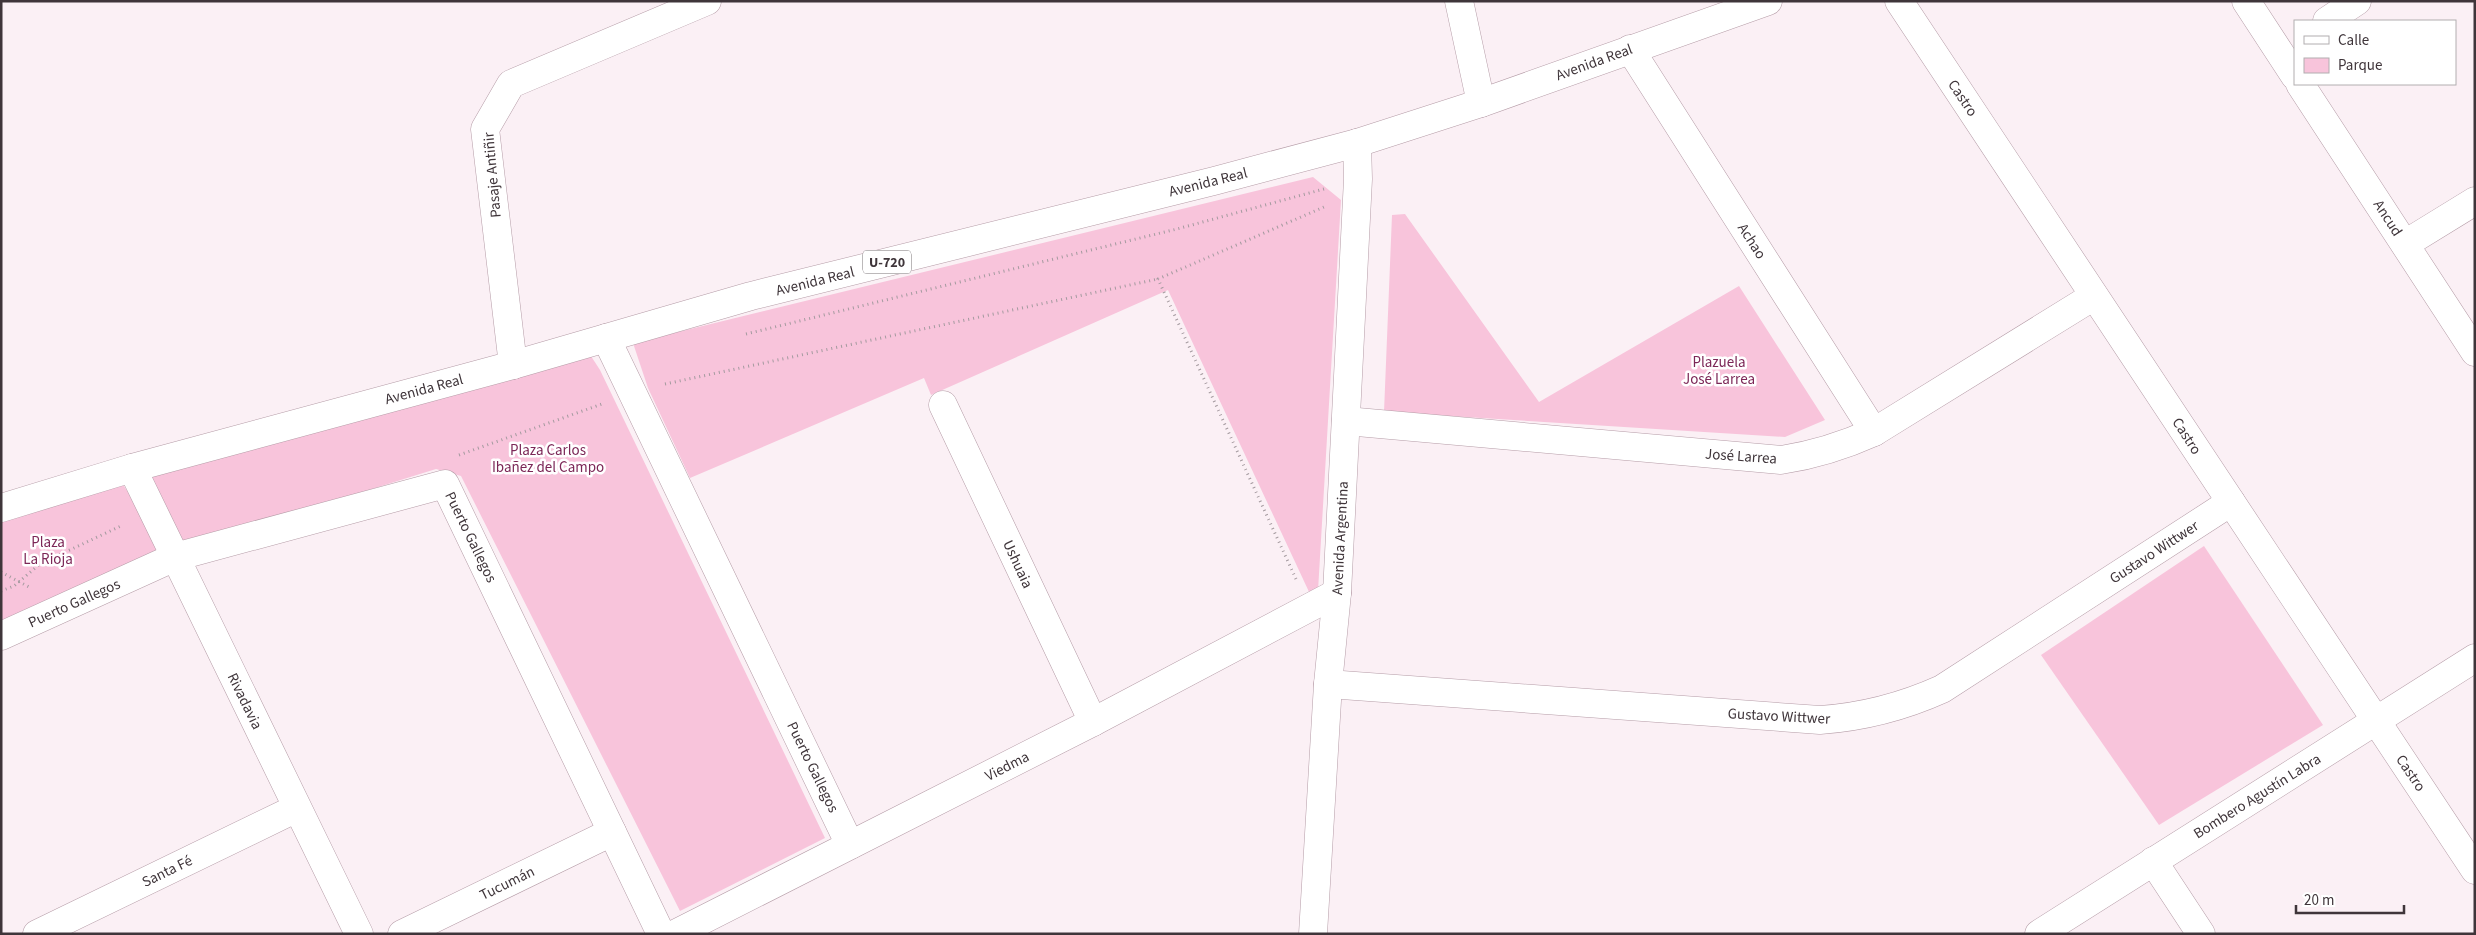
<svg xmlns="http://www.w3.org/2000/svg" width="2476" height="935" font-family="'Source Sans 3',sans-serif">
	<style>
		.green { fill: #f8c4db }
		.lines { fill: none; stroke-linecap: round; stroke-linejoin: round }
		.minor-casing { stroke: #b59ca7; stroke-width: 29 }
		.tertiary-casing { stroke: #b59ca7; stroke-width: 29 }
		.primary-casing { stroke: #b59ca7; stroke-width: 29 }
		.path { stroke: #a49a9f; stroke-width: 3; stroke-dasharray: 1 4; stroke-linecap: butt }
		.minor { stroke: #fff; stroke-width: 28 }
		.tertiary { stroke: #fff; stroke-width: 28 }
		.primary { stroke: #fff; stroke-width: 28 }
		.labels { text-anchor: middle; stroke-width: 5; stroke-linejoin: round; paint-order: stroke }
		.shield { fill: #fff; stroke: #797275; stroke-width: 1 }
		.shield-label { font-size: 14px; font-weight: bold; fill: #3f353a }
		.street-label { font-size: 15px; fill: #3f353a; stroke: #fff }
		.park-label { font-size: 15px; fill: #7c2757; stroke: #fff }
	</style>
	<rect width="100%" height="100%" fill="#fbf0f5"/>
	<g class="green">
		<path d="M1313,177l28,23 -23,391 -8,3 -142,-304 -237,105 -7,-17 -234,100 -42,-90 -15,-45z"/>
		<path d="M1405,214l134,188 200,-116 86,134 -40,17 -401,-25 8,-197z"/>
		<path d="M589,353l11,17 225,468 -145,73 -219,-435 -25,-7 -250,78 -40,-73z"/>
		<path d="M122,483l42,64 -163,75v-104z"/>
		<path d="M2204,546l119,179 -164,100 -118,-170z"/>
	</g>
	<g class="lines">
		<g class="minor-casing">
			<g id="minor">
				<path d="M1459,1l22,102"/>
				<path d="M1899,1l576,869"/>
				<path d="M2246,1l49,75"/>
				<path d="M2327,21l30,-20"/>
				<path d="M1630,49l244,383"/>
				<path d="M2300,84l175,268"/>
				<path d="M2405,244l70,-43"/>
				<path d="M606,338l244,507"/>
				<path d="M513,365l-28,-236 26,-45 196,-83"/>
				<path d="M943,405l150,317"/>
				<path d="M1346,421l435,39c33,-5 62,-14 93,-28l220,-136"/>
				<path d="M132,468l227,466"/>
				<path d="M1,636l174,-79 270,-73 216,450"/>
				<path d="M1328,684l492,36c44,-3 82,-13 122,-31l289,-187"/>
				<path d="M2153,861l48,73"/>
				<path d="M37,934l260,-126"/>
				<path d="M402,934l210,-102"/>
				<path d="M675,934l418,-212 244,-129"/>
				<path d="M2039,934l436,-276"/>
			</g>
		</g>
		<g class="tertiary-casing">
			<path id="tertiary" d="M1313,934l15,-250 9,-91 21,-414 -1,-36"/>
		</g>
		<g class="primary-casing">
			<path id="primary" d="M1,508l131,-40 381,-103 238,-69 463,-115 143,-38 124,-40 287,-102"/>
		</g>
		<g class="path">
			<path d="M746,334l431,-105 147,-40"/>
			<path d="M665,384l493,-105"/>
			<path d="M459,455l143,-51"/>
			<path d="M1,572l28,15"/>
			<path d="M1296,579l-138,-300 166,-72"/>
			<path d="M1,591l13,-5 26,-22 83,-39"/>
		</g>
		<use href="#minor" class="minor"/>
		<use href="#tertiary" class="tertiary"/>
		<use href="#primary" class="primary"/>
	</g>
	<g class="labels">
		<rect class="shield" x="863" y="250.5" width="48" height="23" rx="4"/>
		<g class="shield-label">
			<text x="887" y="267">U-720</text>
		</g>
		<g class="street-label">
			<text transform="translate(1594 62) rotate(-20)" y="5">Avenida Real</text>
			<text transform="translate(1963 98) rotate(56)" y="5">Castro</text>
			<text transform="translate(492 175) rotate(-95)" y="5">Pasaje Antiñir</text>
			<text transform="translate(1208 182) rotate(-14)" y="5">Avenida Real</text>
			<text transform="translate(2388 218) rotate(57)" y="5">Ancud</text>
			<text transform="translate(1752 241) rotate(57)" y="5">Achao</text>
			<text transform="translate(815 281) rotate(-14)" y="5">Avenida Real</text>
			<text transform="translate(424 389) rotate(-15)" y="5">Avenida Real</text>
			<text transform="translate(2187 436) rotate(57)" y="5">Castro</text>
			<text transform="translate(1741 456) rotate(4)" y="5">José Larrea</text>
			<text transform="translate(471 537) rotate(64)" y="5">Puerto Gallegos</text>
			<text transform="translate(1340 538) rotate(-87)" y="5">Avenida Argentina</text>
			<text transform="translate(2154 552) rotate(-33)" y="5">Gustavo Wittwer</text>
			<text transform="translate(1018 564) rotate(65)" y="5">Ushuaia</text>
			<text transform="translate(74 603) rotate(-24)" y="5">Puerto Gallegos</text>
			<text transform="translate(245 701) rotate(64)" y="5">Rivadavia</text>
			<text transform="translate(1779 716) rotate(3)" y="5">Gustavo Wittwer</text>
			<text transform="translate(1007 766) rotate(-27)" y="5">Viedma</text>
			<text transform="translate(813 767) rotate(64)" y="5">Puerto Gallegos</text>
			<text transform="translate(2411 773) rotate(56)" y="5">Castro</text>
			<text transform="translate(2257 796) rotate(-32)" y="5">Bombero Agustín Labra</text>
			<text transform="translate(167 871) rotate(-26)" y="5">Santa Fé</text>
			<text transform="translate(507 883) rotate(-26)" y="5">Tucumán</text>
		</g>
		<g class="park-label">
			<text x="1719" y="367">Plazuela<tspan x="1719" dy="17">José Larrea</tspan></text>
			<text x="548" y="455">Plaza Carlos<tspan x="548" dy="17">Ibañez del Campo</tspan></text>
			<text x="48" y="547">Plaza<tspan x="48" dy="17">La Rioja</tspan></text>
		</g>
	</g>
	<rect width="2476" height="935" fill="none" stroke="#3f353a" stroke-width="5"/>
	<rect x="2294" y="20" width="162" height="65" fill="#ffffff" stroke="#b2aeb0"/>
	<rect x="2304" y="36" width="25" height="8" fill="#ffffff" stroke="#b2aeb0"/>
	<text x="2338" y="45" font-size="15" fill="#3f353a">Calle</text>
	<rect x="2304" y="58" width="25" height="15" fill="#f8c4db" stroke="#b2aeb0"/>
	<text x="2338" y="70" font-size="15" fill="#3f353a">Parque</text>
	<path d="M2296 905v8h108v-8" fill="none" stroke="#3f353a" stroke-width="2.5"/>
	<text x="2304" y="905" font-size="15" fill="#3f353a" stroke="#ffffff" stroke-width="4" paint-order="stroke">20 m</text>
</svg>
